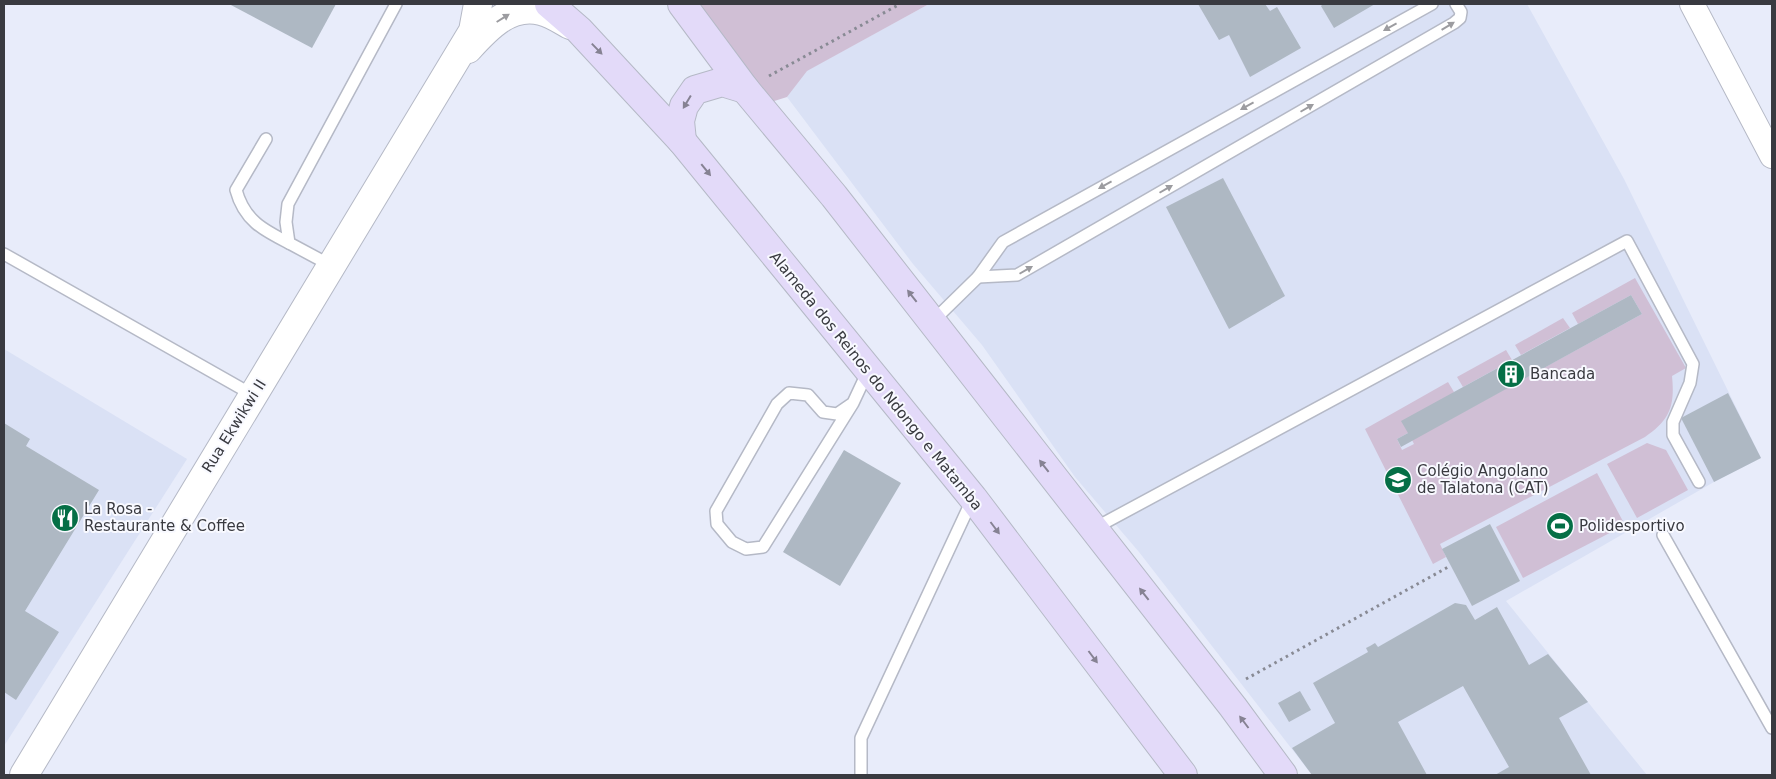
<svg xmlns="http://www.w3.org/2000/svg" width="1776" height="779" font-family="'DejaVu Sans',sans-serif">
	<style>
		.built { fill: #dae1f5 }
		.green { fill: #d0bfd5 }
		.building { fill: #aeb8c3 }
		.lines { fill: none; stroke-linecap: round; stroke-linejoin: round }
		.service-casing { stroke: #b5b9c6; stroke-width: 14 }
		.minor-casing { stroke: #b5b9c6; stroke-width: 26 }
		.tertiary-casing { stroke: #b5b9c6; stroke-width: 30 }
		.secondary-casing { stroke: #b5b9c6; stroke-width: 30 }
		.path { stroke: #888a94; stroke-width: 3; stroke-dasharray: 2.5 4; stroke-linecap: butt }
		.service { stroke: #fff; stroke-width: 11 }
		.minor { stroke: #fff; stroke-width: 24 }
		.tertiary { stroke: #fff; stroke-width: 28 }
		.secondary { stroke: #e3daf9; stroke-width: 28 }
		.oneway { fill: #9c9ca0 }
		.oneway2 { fill: #868293 }
		.labels { text-anchor: middle; stroke-width: 4; stroke-linejoin: round; paint-order: stroke }
		.poi-label { font-size: 15px; fill: #393a40; stroke: #f8f9ff; text-anchor: start }
		.street-label { font-size: 15px; fill: #393a40; stroke: #f8f9ff }
	</style>
	<rect width="100%" height="100%" fill="#e8ecfa"/>
	<g class="built">
		<path d="M929,4h598l97,175 137,279 -47,24 -208,119 141,174h-335l-173,-223 -64,-75 -93,-132 -69,-81 -126,-167 19,-26z"/>
		<path d="M4,349l183,110 -183,287z"/>
	</g>
	<g class="green">
		<path d="M699,4h230l-122,67 -20,26 -16,5z"/>
		<path d="M1635,278l51,90 -14,8c3,30 -2,44 -27,61l-205,107 6,13 -13,7 -68,-135 83,-47 6,10 -46,41 -11,6 5,11 12,-6 -2,-4 230,-126 -11,-19 -53,29 -6,-11z"/>
		<path d="M1563,318l7,10 -49,27 -6,-10z"/>
		<path d="M1506,350l6,10 -49,27 -6,-10z"/>
		<path d="M1647,443l19,7 22,40 -51,28 -30,-54z"/>
		<path d="M1597,473l28,52 -102,53 -27,-51z"/>
	</g>
	<g class="building">
		<path d="M229,4h107l-24,44z"/>
		<path d="M1198,4h67l5,7 7,-4 24,41 -51,29 -21,-42 -10,5z"/>
		<path d="M1323,4h52l-41,24 -13,-22z"/>
		<path d="M1223,178l62,118 -56,33 -63,-122z"/>
		<path d="M1631,295l11,19 -241,133 -4,-8 11,-6 -7,-12z"/>
		<path d="M1728,393l33,65 -47,24 -33,-64z"/>
		<path d="M4,423l26,16 -4,7 73,44 -74,121 34,21 -43,68 -12,-8z"/>
		<path d="M844,450l57,33 -61,103 -57,-34z"/>
		<path d="M1490,524l30,57 -48,25 -30,-57z"/>
		<path d="M1455,603l11,2 9,15 22,-13 32,58 19,-11 40,48 -29,16 32,57h-96l14,-8 -46,-81 -65,36 29,53h-115l-20,-27 43,-25 -22,-40 55,-31 -2,-4 4,-2 5,-3 3,4z"/>
		<path d="M1300,691l11,19 -22,12 -11,-19z"/>
	</g>
	<g class="lines">
		<g class="service-casing">
			<g id="service">
				<path d="M266,139l-30,51c8,30 27,40 53,53"/>
				<path d="M4,254l249,141"/>
				<path d="M330,265l-41,-22 -3,-21 2,-18 108,-200"/>
				<path d="M978,277l39,-2 437,-252 6,-5 1,-6 -5,-8"/>
				<path d="M932,322l46,-45 25,-35 429,-238"/>
				<path d="M853,403l-16,11 -14,-2 -15,-17 -19,-2 -12,11 -61,107 1,13 15,18 14,7 17,-2 90,-144 15,-32"/>
				<path d="M1093,529l534,-288 66,123 -3,19 -17,39v13l26,47"/>
				<path d="M1663,535l109,193"/>
				<path d="M861,775v-37l111,-238"/>
			</g>
		</g>
		<g class="minor-casing">
			<path id="minor" d="M1692,4l80,152"/>
		</g>
		<g class="tertiary-casing">
			<g id="tertiary">
				<path d="M468,49c19,-21 42,-46 73,-38 10,2 20,9 29,14"/>
				<path d="M24,775l449,-744 5,-27"/>
			</g>
		</g>
		<g class="secondary-casing">
			<g id="secondary">
				<path d="M549,4l30,26 103,111 291,357 210,277"/>
				<path d="M682,4l63,85 89,107 399,511 50,68"/>
				<path d="M682,141l-2,-20 4,-15 11,-16 27,-8 23,7"/>
			</g>
		</g>
		<g class="path">
			<path d="M769,76l131,-72"/>
			<path d="M1246,679l204,-113"/>
		</g>
		<use href="#service" class="service"/>
		<use href="#minor" class="minor"/>
		<use href="#tertiary" class="tertiary"/>
		<use href="#secondary" class="secondary"/>
	</g>
	<defs><path id="oneway-solid" d="M-6-.8H1V-3.2L6.5 0L1 3.2V.8H-6Z" transform="scale(1.25)"/></defs>
	<g class="oneway">
		<use href="#oneway-solid" transform="translate(503 18) rotate(-32)"/>
		<use href="#oneway-solid" transform="translate(1448 26) rotate(-31)"/>
		<use href="#oneway-solid" transform="translate(1390 27) rotate(151)"/>
		<use href="#oneway-solid" transform="translate(1247 106) rotate(151)"/>
		<use href="#oneway-solid" transform="translate(1307 108) rotate(-30)"/>
		<use href="#oneway-solid" transform="translate(1105 185) rotate(151)"/>
		<use href="#oneway-solid" transform="translate(1166 189) rotate(-30)"/>
		<use href="#oneway-solid" transform="translate(1026 270) rotate(-30)"/>
	</g>
	<g class="oneway2">
		<use href="#oneway-solid" transform="translate(597 49) rotate(46)"/>
		<use href="#oneway-solid" transform="translate(687 102) rotate(121)"/>
		<use href="#oneway-solid" transform="translate(706 170) rotate(51)"/>
		<use href="#oneway-solid" transform="translate(912 296) rotate(-128)"/>
		<use href="#oneway-solid" transform="translate(1044 466) rotate(-128)"/>
		<use href="#oneway-solid" transform="translate(995 528) rotate(53)"/>
		<use href="#oneway-solid" transform="translate(1144 594) rotate(-128)"/>
		<use href="#oneway-solid" transform="translate(1093 657) rotate(53)"/>
		<use href="#oneway-solid" transform="translate(1244 722) rotate(-127)"/>
	</g>
	<defs>
		<g id="building-disc" transform="scale(1.4375)"><circle r="9.5" fill="#056f46" stroke="#f8f9ff"/><path d="M-4-6H4V6H1V3H-1V6H-4ZM-2.5-4.3h1.7v1.8h-1.7ZM.8-4.3h1.7v1.8H.8ZM-2.5-1h1.7V.8h-1.7ZM.8-1h1.7V.8H.8Z" fill="#fff"/></g>
		<g id="university-disc" transform="scale(1.4375)"><circle r="9.5" fill="#056f46" stroke="#f8f9ff"/><path d="M0-5L7-2L0 1L-7-2ZM-4 1L0 2.5L4 1V4Q0 6-4 4Z" fill="#fff"/></g>
		<g id="restaurant-disc" transform="scale(1.4375)"><circle r="9.5" fill="#056f46" stroke="#f8f9ff"/><path d="M-5-6h1v4h1v-4h1v4h1v-4h1v5L-1.5 .5V6h-2V.5L-5-1ZM5-6V6H3V1.5H1.5Q1.5-4 5-6Z" fill="#fff"/></g>
		<g id="stadium-disc" transform="scale(1.4375)"><circle r="9.5" fill="#056f46" stroke="#f8f9ff"/><path d="M0-5a6.5 5 0 1 0 0 10a6.5 5 0 1 0 0-10ZM-3.5-1.8h7v3.6h-7Z" fill="#fff"/></g>
	</defs>
	<g fill-rule="evenodd">
		<use href="#building-disc" x="1511" y="374"/>
		<use href="#university-disc" x="1398" y="480"/>
		<use href="#restaurant-disc" x="65" y="518"/>
		<use href="#stadium-disc" x="1560" y="526"/>
	</g>
	<g class="labels">
		<g class="poi-label">
			<text x="1530" y="379">Bancada</text>
			<text x="1417" y="476">Colégio Angolano<tspan x="1417" dy="17">de Talatona (CAT)</tspan></text>
			<text x="84" y="514">La Rosa -<tspan x="84" dy="17">Restaurante &amp; Coffee</tspan></text>
			<text x="1579" y="531">Polidesportivo</text>
		</g>
		<g class="street-label">
			<text transform="translate(876 381) rotate(51)" y="5">Alameda dos Reinos do Ndongo e Matamba</text>
			<text transform="translate(234 426) rotate(-58)" y="5">Rua Ekwikwi II</text>
		</g>
	</g>
	<rect width="1776" height="779" fill="none" stroke="#393a40" stroke-width="10"/>
</svg>
